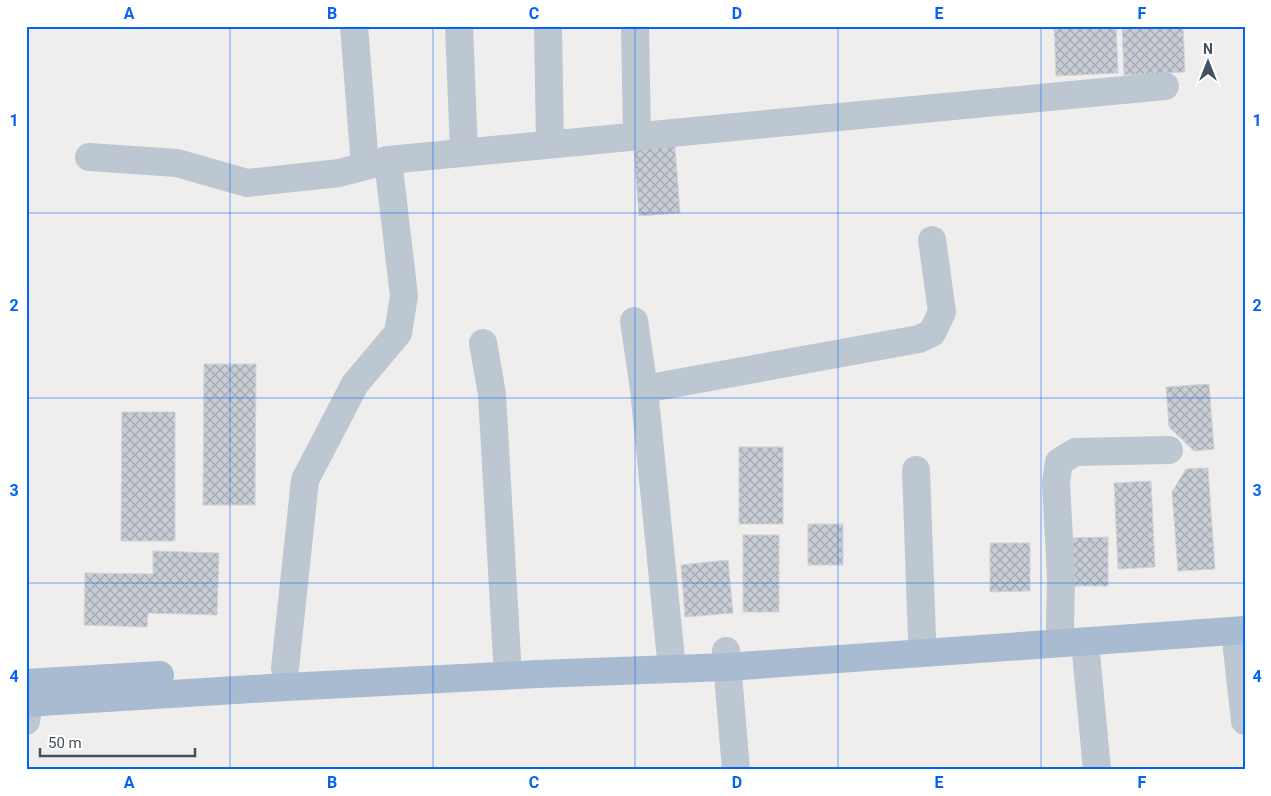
<svg xmlns="http://www.w3.org/2000/svg" width="1271" height="796" font-family="Roboto,sans-serif">
	<style>
		.building { fill: url(#building-cross-hatch); stroke: #d0d3da }
		.lines { fill: none; stroke-linecap: round; stroke-linejoin: round }
		.minor { stroke: #bcc7d2; stroke-width: 28 }
		.major { stroke: #a9bbd0; stroke-width: 28 }
		.grid { fill: none; stroke: #0363f4; stroke-width: 1; stroke-opacity: 0.55 }
		.neatline { fill: none; stroke: #0363f4; stroke-width: 2 }
		.grid-label { font-size: 16px; text-anchor: middle; font-weight: bold; fill: #0363f4 }
	</style>
	<defs>
		<pattern id="building-cross-hatch" width="8" height="8" patternUnits="userSpaceOnUse" patternTransform="scale(1.25)"><rect width="8" height="8" fill="#c8ccd4"/><path d="M0 0l8 8M0 8l8-8" fill="none" stroke="#a4a8af"/></pattern>
	</defs>
	<rect width="100%" height="100%" fill="#f0eded"/>
	<g class="building">
		<path d="M1054,26h62l2,47 -62,3z"/>
		<path d="M1122,26h61l2,46 -61,3z"/>
		<path d="M675,146l5,67 -41,3 -5,-67z"/>
		<path d="M204,364h52l-1,141h-52z"/>
		<path d="M1209,384l5,65 -20,2 -25,-24 -3,-40z"/>
		<path d="M122,412h53v129h-54z"/>
		<rect x="739" y="447" width="44" height="77"/>
		<path d="M1208,468l7,101 -37,2 -6,-79 14,-23z"/>
		<path d="M1151,481l4,86 -37,2 -4,-86z"/>
		<rect x="808" y="524" width="35" height="41"/>
		<rect x="743" y="535" width="36" height="77"/>
		<path d="M1108,537v49h-39l-1,-48z"/>
		<path d="M990,543h40v48l-40,1z"/>
		<path d="M153,551l66,2 -2,62 -69,-2 -1,14 -63,-2 1,-52 68,1z"/>
		<path d="M728,560l5,53 -48,4 -4,-52z"/>
	</g>
	<g class="lines">
		<g class="minor">
			<path d="M354,26l11,140"/>
			<path d="M459,26l5,126"/>
			<path d="M548,26l2,118"/>
			<path d="M635,26l2,110"/>
			<path d="M89,157l88,6 70,20 92,-10 49,-13"/>
			<path d="M634,321l10,68 28,280"/>
			<path d="M483,343l9,51 15,265"/>
			<path d="M644,389l275,-50 13,-6 10,-21 -10,-72"/>
			<path d="M916,470l6,168"/>
			<path d="M1060,628l1,-50 -5,-95 3,-21 16,-10 94,-2"/>
			<path d="M1235,631l10,90"/>
			<path d="M1085,642l12,128"/>
			<path d="M726,651l10,119"/>
			<path d="M285,668l20,-188 50,-96 43,-51 6,-37 -16,-136 777,-74"/>
			<path d="M26,721l7,-38"/>
		</g>
		<g class="major">
			<path d="M26,683l134,-8"/>
			<path d="M26,703l260,-16 252,-13 189,-7 518,-37"/>
		</g>
	</g>
	<path class="grid" d="M230,26v744M433,26v744M635,26v744M838,26v744M1041,26v744M26,213h1219M26,398h1219M26,583h1219"/>
	<rect width="1271" height="796" fill="none" stroke="#ffffff" stroke-width="55"/>
	<g transform="translate(1208 62)" stroke="#ffffff" stroke-width="4" paint-order="stroke">
	<path d="M0-4L9 19L0 12L-9 19Z" fill="#43505d"/>
	<text y="-8" font-size="14" font-weight="bold" text-anchor="middle" fill="#43505d">N</text>
	</g>
	<path d="M40 748v8h155v-8" fill="none" stroke="#43505d" stroke-width="2.5"/>
	<text x="48" y="748" font-size="15" fill="#43505d" stroke="#ffffff" stroke-width="4" paint-order="stroke">50 m</text>
	<rect x="28" y="28" width="1216" height="740" class="neatline"/>
	<g class="grid-label">
		<text x="129" y="19">A</text>
		<text x="332" y="19">B</text>
		<text x="534" y="19">C</text>
		<text x="737" y="19">D</text>
		<text x="939" y="19">E</text>
		<text x="1142" y="19">F</text>
		<text x="14" y="126">1</text>
		<text x="1257" y="126">1</text>
		<text x="14" y="311">2</text>
		<text x="1257" y="311">2</text>
		<text x="14" y="496">3</text>
		<text x="1257" y="496">3</text>
		<text x="14" y="682">4</text>
		<text x="1257" y="682">4</text>
		<text x="129" y="788">A</text>
		<text x="332" y="788">B</text>
		<text x="534" y="788">C</text>
		<text x="737" y="788">D</text>
		<text x="939" y="788">E</text>
		<text x="1142" y="788">F</text>
	</g>
</svg>
